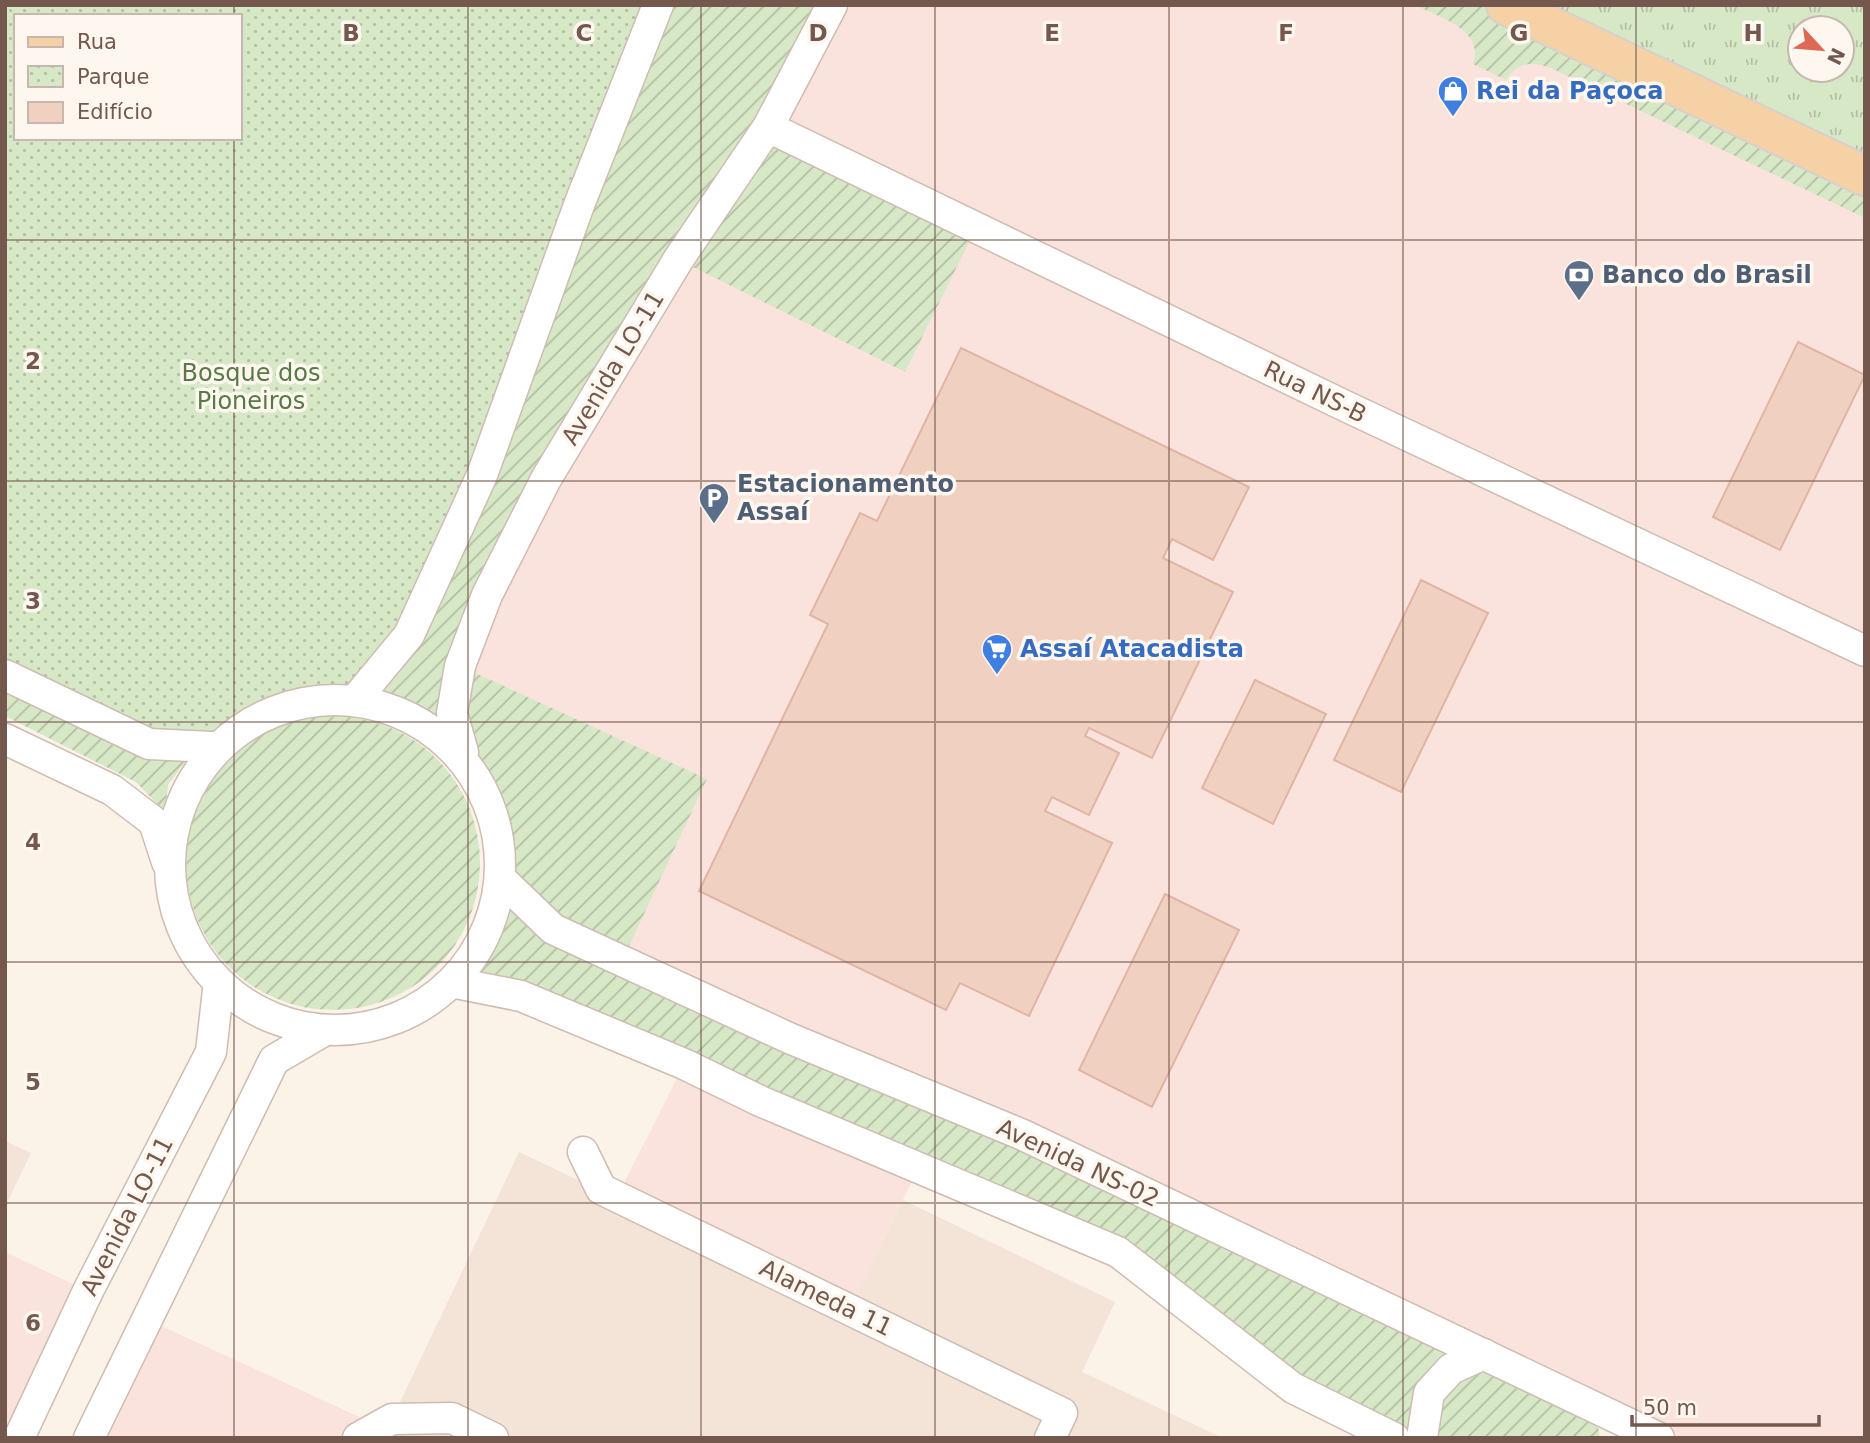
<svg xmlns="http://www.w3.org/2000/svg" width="1870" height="1443" font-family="'DejaVu Sans',sans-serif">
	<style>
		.residential { fill: #f3e4d7 }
		.commercial { fill: #fbe3dd }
		.grass { fill: url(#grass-tufts); fill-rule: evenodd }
		.park { fill: url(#park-dots); fill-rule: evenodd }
		.garden { fill: url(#garden-furrows) }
		.building { fill: #efd0c1; stroke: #e1b5a3; stroke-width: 2 }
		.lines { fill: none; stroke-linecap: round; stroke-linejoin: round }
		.minor-casing { stroke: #cfbcb1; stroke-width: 33 }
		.major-casing { stroke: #d8d0cd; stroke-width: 42 }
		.minor { stroke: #fff; stroke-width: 30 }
		.major { stroke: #f6d1a5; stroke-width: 38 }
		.grid { fill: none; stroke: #74584d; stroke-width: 2; stroke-opacity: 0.55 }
		.labels { text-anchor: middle; stroke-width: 7; stroke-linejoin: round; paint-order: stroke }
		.shop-label { font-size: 24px; font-weight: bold; fill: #366cbe; stroke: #fef7ef; text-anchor: start }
		.service-label { font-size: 24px; font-weight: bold; fill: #4e5e75; stroke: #fef7ef; text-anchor: start }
		.street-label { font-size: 24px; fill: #74584d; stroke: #fef7ef }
		.park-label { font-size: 24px; fill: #597946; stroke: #fef7ef }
		.grid-label { font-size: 23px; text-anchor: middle; font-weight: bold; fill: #74584d; stroke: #fef7ef; stroke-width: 7; stroke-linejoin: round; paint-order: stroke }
	</style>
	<defs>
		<pattern id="grass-tufts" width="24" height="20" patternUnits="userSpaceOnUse" patternTransform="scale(1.75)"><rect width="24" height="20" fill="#d7e8c7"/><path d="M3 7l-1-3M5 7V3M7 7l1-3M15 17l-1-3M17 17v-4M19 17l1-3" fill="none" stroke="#b3bfa4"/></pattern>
		<pattern id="park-dots" width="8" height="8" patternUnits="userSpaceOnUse" patternTransform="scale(1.75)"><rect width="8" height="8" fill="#d7e8c7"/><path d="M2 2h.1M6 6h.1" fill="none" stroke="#b3bfa4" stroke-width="1.8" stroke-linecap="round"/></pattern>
		<pattern id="garden-furrows" width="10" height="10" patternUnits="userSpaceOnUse" patternTransform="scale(1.75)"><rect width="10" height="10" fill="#d7e8c7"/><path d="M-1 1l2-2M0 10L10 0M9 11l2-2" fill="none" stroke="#b3bfa4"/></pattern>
	</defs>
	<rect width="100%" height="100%" fill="#fbf2e8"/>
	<g class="residential">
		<path d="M5,1141l26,12 -26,54z"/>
		<path d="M519,1152l331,157 53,-109 212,102 -33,70 141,66h-865l34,-19z"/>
	</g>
	<g class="commercial">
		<path d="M832,5h674l359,171v1262h-206l-870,-400 -285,-156 -13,-72 -28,-58 -3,-86 218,-406z"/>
		<path d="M684,1064l239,94 -73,152 -233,-113z"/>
		<path d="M5,1252l83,39 -83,147z"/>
		<path d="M146,1319l233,107 -21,12h-269z"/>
	</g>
	<path class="grass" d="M1506,5h359v171zM1800,28h42v42h-42z"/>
	<path class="park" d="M5,5h652l-248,630 -53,64 -61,6 -83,42 -63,-3 -144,-68zM16,16h224v122h-224z"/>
	<g class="garden">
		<path d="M658,5h174l-64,122 208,101 -71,144 -224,-111 -221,405 247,113 -84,180 972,448 5,31h-206l-101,-50 -175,-136 -662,-269 48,-101 -13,-72 -28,-58 -59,-36 -48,-17 53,-64z"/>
		<path d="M1415,5h91l359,171v42l-314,-150c-20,-7 -33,-6 -45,12l-33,-16c12,-35 -33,-46 -58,-59z"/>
		<path d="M5,693l110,51 37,12 39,-2 -23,31 -3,27 -29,-30 -131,-66z"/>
		<circle cx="333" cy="863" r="147"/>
	</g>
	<g class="building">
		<path d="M1798,342l67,33 -85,175 -67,-33z"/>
		<path d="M961,348l288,139 -36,73 -41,-21 -9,19 70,34 -81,166 -63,-30 -4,8 34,17 -30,62 -37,-18 -7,14 67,32 -83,173 -69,-33 -14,27 -247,-119 129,-267 -18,-9 50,-102 17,8z"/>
		<path d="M1421,580l67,33 -87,179 -67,-32z"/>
		<path d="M1255,680l71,34 -53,110 -71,-36z"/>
		<path d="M1165,894l74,36 -87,177 -73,-37z"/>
	</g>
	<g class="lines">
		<g class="minor-casing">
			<g id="minor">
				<path d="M768,127l573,277 524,247"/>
				<path d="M5,675l144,69 63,3"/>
				<path d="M356,699l53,-64 73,-160 97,-270 79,-200"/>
				<circle cx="335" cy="865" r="165"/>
				<path d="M5,739l107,51 42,32 13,40"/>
				<path d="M463,752l-11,-39 8,-47 27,-71 59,-116 132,-219 90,-133 64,-122"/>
				<path d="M504,882l49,47 236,109 234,97 636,303"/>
				<path d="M456,983l65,13 163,68 76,37 358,151 175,136 101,50"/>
				<path d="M583,1152l18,37 461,224 -12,25"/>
				<path d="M19,1438l69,-147 123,-239 7,-62"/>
				<path d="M89,1438l185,-378 51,-30"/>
				<path d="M358,1438l34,-19 60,-1 41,20"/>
				<path d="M1422,1438l7,-45 22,-24 33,-15"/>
			</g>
		</g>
		<g class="major-casing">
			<path id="major" d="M1506,5l359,171"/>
		</g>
		<use href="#minor" class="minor"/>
		<use href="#major" class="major"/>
	</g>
	<path class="grid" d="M234,5v11M468,5v1433M701,5v1433M935,5v1433M1169,5v1433M1403,5v1433M1636,5v1433M234,138v1300M5,240h1860M5,481h1860M5,722h1860M5,962h1860M5,1203h1860"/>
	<defs>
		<g id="shop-pin" transform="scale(1.575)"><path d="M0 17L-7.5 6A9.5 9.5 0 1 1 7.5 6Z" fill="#3f7fe0" stroke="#fef7ef"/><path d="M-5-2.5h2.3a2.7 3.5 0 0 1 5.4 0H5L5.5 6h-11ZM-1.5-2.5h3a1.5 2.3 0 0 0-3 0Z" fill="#fff"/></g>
		<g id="bank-pin" transform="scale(1.575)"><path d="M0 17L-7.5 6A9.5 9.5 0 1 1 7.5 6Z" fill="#5c6f8a" stroke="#fef7ef"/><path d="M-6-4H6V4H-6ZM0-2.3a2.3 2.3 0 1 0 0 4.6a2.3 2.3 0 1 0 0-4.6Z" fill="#fff"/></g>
		<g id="parking-pin" transform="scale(1.575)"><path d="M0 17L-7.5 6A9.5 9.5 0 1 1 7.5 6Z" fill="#5c6f8a" stroke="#fef7ef"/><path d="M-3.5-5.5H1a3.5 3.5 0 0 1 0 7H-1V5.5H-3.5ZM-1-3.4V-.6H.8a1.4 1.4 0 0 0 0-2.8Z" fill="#fff"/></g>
		<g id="supermarket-pin" transform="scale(1.575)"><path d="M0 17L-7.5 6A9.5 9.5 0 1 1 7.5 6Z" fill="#3f7fe0" stroke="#fef7ef"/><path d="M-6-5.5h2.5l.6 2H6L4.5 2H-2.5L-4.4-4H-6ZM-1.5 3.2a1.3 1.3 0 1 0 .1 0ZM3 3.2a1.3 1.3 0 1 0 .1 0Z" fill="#fff"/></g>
	</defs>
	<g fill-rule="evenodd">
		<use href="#shop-pin" x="1453" y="91"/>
		<use href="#bank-pin" x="1579" y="275"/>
		<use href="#parking-pin" x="714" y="498"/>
		<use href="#supermarket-pin" x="997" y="649"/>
	</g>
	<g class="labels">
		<g class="shop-label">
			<text x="1476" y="99">Rei da Paçoca</text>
			<text x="1020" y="657">Assaí Atacadista</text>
		</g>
		<g class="service-label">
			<text x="1602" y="283">Banco do Brasil</text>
			<text x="737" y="492">Estacionamento<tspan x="737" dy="28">Assaí</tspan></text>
		</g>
		<g class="street-label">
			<text transform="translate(613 368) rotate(-59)" y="8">Avenida LO-11</text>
			<text transform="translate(1315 392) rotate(26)" y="8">Rua NS-B</text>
			<text transform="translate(1078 1163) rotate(25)" y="8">Avenida NS-02</text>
			<text transform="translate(127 1216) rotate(-63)" y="8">Avenida LO-11</text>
			<text transform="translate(826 1298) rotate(26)" y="8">Alameda 11</text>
		</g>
		<g class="park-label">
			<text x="251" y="381">Bosque dos<tspan x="251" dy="28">Pioneiros</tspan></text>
		</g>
	</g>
	<g class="grid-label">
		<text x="351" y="41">B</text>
		<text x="584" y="41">C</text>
		<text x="818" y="41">D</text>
		<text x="1052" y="41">E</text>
		<text x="1286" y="41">F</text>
		<text x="1519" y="41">G</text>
		<text x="1753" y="41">H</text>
		<text x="33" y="369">2</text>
		<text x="33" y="609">3</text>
		<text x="33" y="850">4</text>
		<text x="33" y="1090">5</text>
		<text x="33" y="1331">6</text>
	</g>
	<rect width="1870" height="1443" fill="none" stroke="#74584d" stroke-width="14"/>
	<rect x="14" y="14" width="228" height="126" fill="#fef7ef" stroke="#c7b7ae" stroke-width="2"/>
	<rect x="28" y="37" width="35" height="10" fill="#f6d1a5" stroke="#c7b7ae" stroke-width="2"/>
	<text x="77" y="49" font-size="21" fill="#74584d">Rua</text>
	<rect x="28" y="66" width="35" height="21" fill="url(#park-dots)" stroke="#c7b7ae" stroke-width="2"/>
	<text x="77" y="84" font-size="21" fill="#74584d">Parque</text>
	<rect x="28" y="102" width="35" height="21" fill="#efd0c1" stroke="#c7b7ae" stroke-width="2"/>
	<text x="77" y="119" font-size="21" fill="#74584d">Edifício</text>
	<g transform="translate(1821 49) rotate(116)"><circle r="33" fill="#fef7ef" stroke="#c7b7ae" stroke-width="2"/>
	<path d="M0-5L12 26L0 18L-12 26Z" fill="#de6955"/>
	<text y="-10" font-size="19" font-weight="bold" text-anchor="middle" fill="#74584d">N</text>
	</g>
	<path d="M1632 1415v10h187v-10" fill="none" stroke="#74584d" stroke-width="3.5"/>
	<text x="1643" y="1415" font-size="21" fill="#74584d" stroke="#fef7ef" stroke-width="5" paint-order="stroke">50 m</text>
</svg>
